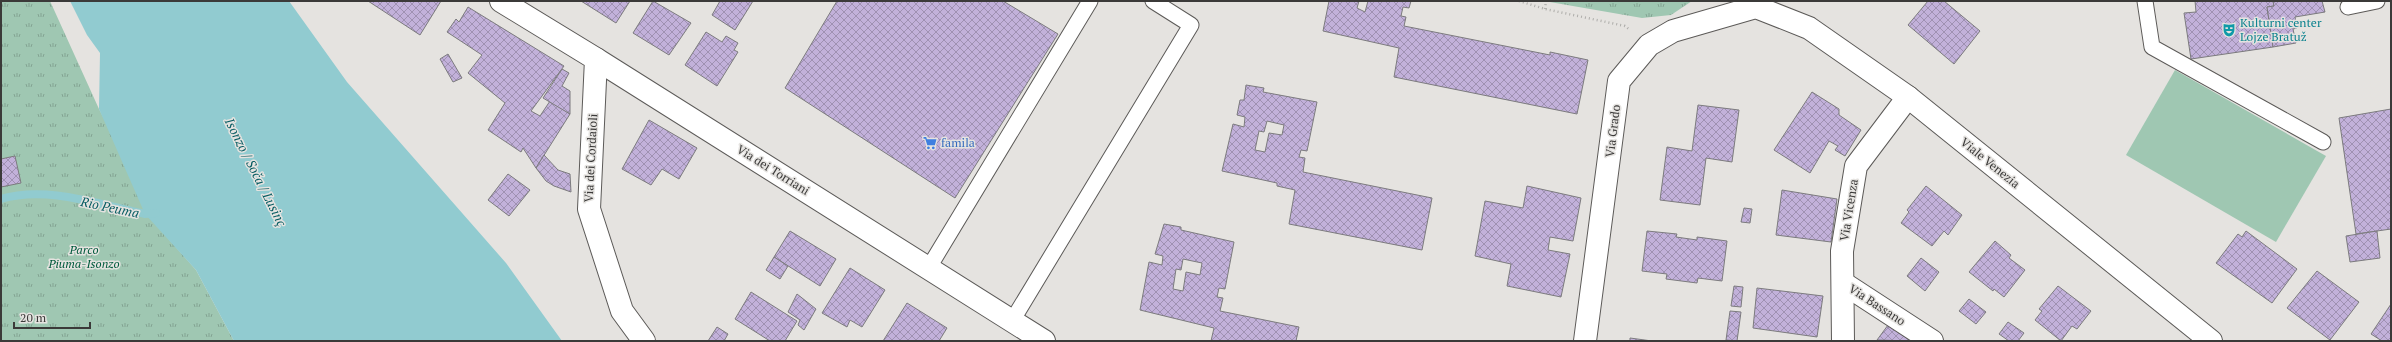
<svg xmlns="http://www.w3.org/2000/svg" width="2392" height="342" font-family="'PT Serif',serif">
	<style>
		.grass { fill: url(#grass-tufts) }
		.pitch { fill: #9fc7b2 }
		.water { fill: #91cbd0 }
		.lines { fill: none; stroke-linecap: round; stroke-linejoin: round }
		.stream { stroke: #91cbd0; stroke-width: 8 }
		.building { fill: url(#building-cross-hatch); stroke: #7c7b7e; fill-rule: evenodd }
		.lane-casing { stroke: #5c5a58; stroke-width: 17 }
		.street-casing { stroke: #5c5a58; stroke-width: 24 }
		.secondary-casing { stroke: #5c5a58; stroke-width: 24 }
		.path { stroke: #aeadaa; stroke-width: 2.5; stroke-dasharray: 1 3; stroke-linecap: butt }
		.lane { stroke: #fff; stroke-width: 15 }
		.street { stroke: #fff; stroke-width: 22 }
		.secondary { stroke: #fff; stroke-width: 22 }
		.labels { text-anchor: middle; stroke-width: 3; stroke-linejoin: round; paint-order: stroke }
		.culture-label { font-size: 12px; fill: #0d838f; stroke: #e5e3e0; text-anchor: start }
		.street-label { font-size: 12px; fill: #3b3a39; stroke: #e5e3e0 }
		.shop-label { font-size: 12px; fill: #366cbe; stroke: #e5e3e0; text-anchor: start }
		.park-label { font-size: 12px; font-style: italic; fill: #015a3c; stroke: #e5e3e0 }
		.water-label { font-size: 13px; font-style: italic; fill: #085d63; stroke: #e5e3e0 }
	</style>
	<defs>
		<pattern id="grass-tufts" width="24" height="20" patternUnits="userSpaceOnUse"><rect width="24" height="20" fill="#9fc7b2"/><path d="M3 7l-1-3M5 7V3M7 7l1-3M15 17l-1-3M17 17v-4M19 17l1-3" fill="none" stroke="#83a392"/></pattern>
		<pattern id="building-cross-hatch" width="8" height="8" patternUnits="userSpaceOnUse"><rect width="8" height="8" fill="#c2b1da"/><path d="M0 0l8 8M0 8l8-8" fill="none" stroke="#9f91b2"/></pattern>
	</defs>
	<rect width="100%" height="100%" fill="#e5e3e0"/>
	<g class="grass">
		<path d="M1,1h49l49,108 67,127 30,34 38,71h-233z"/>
		<path d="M1544,1h148l-21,14 -29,3z"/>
	</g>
	<path class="pitch" d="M2175,70l151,86 -50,86 -150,-87z"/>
	<path class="water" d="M70,1h219l58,81 159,181 56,78h-328l-38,-71 -51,-56 -46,-105 1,-56 -13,-18z"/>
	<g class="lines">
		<path class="stream" d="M1,199c46,-14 99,6 144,15l11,-1"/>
	</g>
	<g class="building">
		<path d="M368,1h73l-21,34z"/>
		<path d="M581,1h49l-14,22z"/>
		<path d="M653,1l38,22 -22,32 -36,-22z"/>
		<path d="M720,1h33l-18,29 -23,-15z"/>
		<path d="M837,1h166l55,33 -103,164 -170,-110z"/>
		<path d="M1329,1h30l-2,7 8,4 3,-11h43l-2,7 -6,-1 -2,9 5,1 -2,9 146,29v-3l38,8 -11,54 -183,-37 5,-29 -76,-17z"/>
		<path d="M1928,1h16l36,30 -26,33 -46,-39z"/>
		<path d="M2195,1h78l1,5 -7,1 6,40 -82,12 -7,-46 12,-1z"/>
		<path d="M2273,1h49l3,11 -30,5 2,11 -4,1 3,14 -23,4 -6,-40 7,-1z"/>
		<path d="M468,7l96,59 -33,45 9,5 10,-15 20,13 -34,54 -13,-20 -2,4 -33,-22 17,-27 -37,-30 14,-18 -35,-23 9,-13 3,3z"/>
		<path d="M706,32l16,10 4,-6 12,7 -4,7 4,2 -21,34 -32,-21z"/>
		<path d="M448,54l14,24 -9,4 -13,-23z"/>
		<path d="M562,69l7,4 -7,13 8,5v23l-27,-16z"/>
		<path d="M1246,85l18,3 -1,4 54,10 -10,49 -6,-1 -2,7 6,1 -2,14 129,26 -10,52 -133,-26 6,-34 -18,-4v-3l-55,-12 11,-47 11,3 1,-10 -8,-2 3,-15h4zM1267,121l17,4 -2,10 -13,-2 -4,19 -10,-2 4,-19 5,1z"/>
		<path d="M1812,92l27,17v6l22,15 -16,26 -10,-6 3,-4 -9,-5 -19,32 -36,-23z"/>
		<path d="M1698,105l41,5 -7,52 -26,-4 -6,47 -40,-5 7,-53 25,4z"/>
		<path d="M2391,109v120l-35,5 -17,-116z"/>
		<path d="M649,120l48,28 -18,31 -17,-10 -11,16 -29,-16z"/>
		<path d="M544,155l14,15 12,4 1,18 -17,-6 -8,-5 -10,-13z"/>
		<path d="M15,156l6,27 -20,4v-28z"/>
		<path d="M508,174l22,16 -21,26 -21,-16z"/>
		<path d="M1527,186l54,12 -8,43 -23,-4 -2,13 22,4 -9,43 -54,-11 4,-22 -36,-8 10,-55 38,7z"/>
		<path d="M1926,186l36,29 -14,20 -4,-4 -12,15 -31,-23 8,-11 -2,-2z"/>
		<path d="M1782,190l55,9 -6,43 -55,-7z"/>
		<path d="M1744,208l8,1 -2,14 -9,-1z"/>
		<path d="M1164,224l17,3v3l53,12 -9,47 -6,-1 -2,9 6,1 -3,13 79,16 -3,14h-85l3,-13 -74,-18 9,-48 13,3 1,-9 -8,-2zM1183,259l19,4 -2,12 -14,-3 -3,19 -10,-2 3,-20 5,1z"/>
		<path d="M790,231l46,28 -16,27 -46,-29z"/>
		<path d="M1647,231l30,3 -1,3 21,3v-3l30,4 -5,40 -24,-3 -1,5 -31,-4 1,-5 -25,-3z"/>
		<path d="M2246,231l51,38 -25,34 -56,-40 22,-29 4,3z"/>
		<path d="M2377,231l3,27 -30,4 -4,-26z"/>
		<path d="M1995,241l16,14 -2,3 16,12 -21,27 -10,-8 -1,2 -24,-19z"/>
		<path d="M774,257l14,9 -8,13 -14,-9z"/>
		<path d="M1921,258l18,14 -14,19 -18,-15z"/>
		<path d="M850,268l35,22 -23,37 -12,-7 -3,7 -25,-14z"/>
		<path d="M2317,271l42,31 -29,38 -43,-32z"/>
		<path d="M1734,286l9,1 -2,20 -10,-1z"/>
		<path d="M2058,286l33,25 -14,18 -5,-3 -11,15 -26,-21 7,-9 -3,-2z"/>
		<path d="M1757,288l66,8 -6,41 -64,-9z"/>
		<path d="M751,292l46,29 -12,20h-15l-35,-22z"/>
		<path d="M797,294l19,15 -12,21 -6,-5 2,-5 -12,-8z"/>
		<path d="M1969,299l17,13 -10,12 -17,-13z"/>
		<path d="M907,303l40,25 -8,13h-56z"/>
		<path d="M2391,304v37h-9l-11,-7z"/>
		<path d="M1730,311l11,1 -4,29 -11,-1z"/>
		<path d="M1891,321l21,20 -35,-1z"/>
		<path d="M2008,322l16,11 -6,8h-9l-10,-7z"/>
		<path d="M717,327l11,7 -4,7h-16z"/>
		<path d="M1630,338l22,3h-22z"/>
	</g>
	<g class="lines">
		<g class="lane-casing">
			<g id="lane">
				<path d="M2145,1l7,46 171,95"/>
				<path d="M2348,7l29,-6"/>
				<path d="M928,269l162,-268"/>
				<path d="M1012,321l179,-296 -38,-24"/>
			</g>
		</g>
		<g class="street-casing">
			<g id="street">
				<path d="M596,59l448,282"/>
				<path d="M1843,283l89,58"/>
				<path d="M1585,341l34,-260 30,-36 24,-14 83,-24 53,21 99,69 303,244"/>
				<path d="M1843,341l-1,-90 14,-85 52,-69"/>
			</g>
		</g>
		<g class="secondary-casing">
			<path id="secondary" d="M501,1l95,58 -7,150 33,102 22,30"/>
		</g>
		<g class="path">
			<path d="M1519,1l26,8 80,17 5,4"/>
			<path d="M1545,9l1,-8"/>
		</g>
		<use href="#lane" class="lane"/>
		<use href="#street" class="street"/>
		<use href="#secondary" class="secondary"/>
	</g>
	<defs>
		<g id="theatre-bare" transform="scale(1.08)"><path d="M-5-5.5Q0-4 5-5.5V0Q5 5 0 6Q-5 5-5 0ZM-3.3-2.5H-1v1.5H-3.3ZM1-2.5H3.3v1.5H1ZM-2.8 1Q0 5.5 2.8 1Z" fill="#0f9aa8" stroke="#e5e3e0" stroke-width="2.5" paint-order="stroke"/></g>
		<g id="supermarket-bare" transform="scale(1.08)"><path d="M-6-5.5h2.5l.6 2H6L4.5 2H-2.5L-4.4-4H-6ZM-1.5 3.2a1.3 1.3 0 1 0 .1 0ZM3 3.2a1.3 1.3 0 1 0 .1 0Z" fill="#3f7fe0" stroke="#e5e3e0" stroke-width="2.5" paint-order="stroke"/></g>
	</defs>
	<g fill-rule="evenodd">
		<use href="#theatre-bare" x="2229" y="30"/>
		<use href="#supermarket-bare" x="930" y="143"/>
	</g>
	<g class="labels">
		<g class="culture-label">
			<text x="2240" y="27">Kulturni center<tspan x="2240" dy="14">Lojze Bratuž</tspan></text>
		</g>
		<g class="street-label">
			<text transform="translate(1613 131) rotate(-83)" y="4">Via Grado</text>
			<text transform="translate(591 158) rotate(-87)" y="4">Via dei Cordaioli</text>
			<text transform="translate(1990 163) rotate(39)" y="4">Viale Venezia</text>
			<text transform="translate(773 170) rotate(32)" y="4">Via dei Torriani</text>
			<text transform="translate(1849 210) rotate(-81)" y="4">Via Vicenza</text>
			<text transform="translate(1877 305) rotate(33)" y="4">Via Bassano</text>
		</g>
		<g class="shop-label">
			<text x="941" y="147">famila</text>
		</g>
		<g class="park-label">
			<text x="84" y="254">Parco<tspan x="84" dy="14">Piuma-Isonzo</tspan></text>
		</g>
		<g class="water-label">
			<text transform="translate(256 172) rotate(63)" y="5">Isonzo / Soča / Lusinç</text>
			<text transform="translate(110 207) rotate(12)" y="5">Rio Peuma</text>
		</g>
	</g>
	<rect width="2392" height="342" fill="none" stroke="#3b3a39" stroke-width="4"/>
	<path d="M14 322v6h76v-6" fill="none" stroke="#3b3a39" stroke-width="2"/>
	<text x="20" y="322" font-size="12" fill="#3b3a39" stroke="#e5e3e0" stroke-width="3" paint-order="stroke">20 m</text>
</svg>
